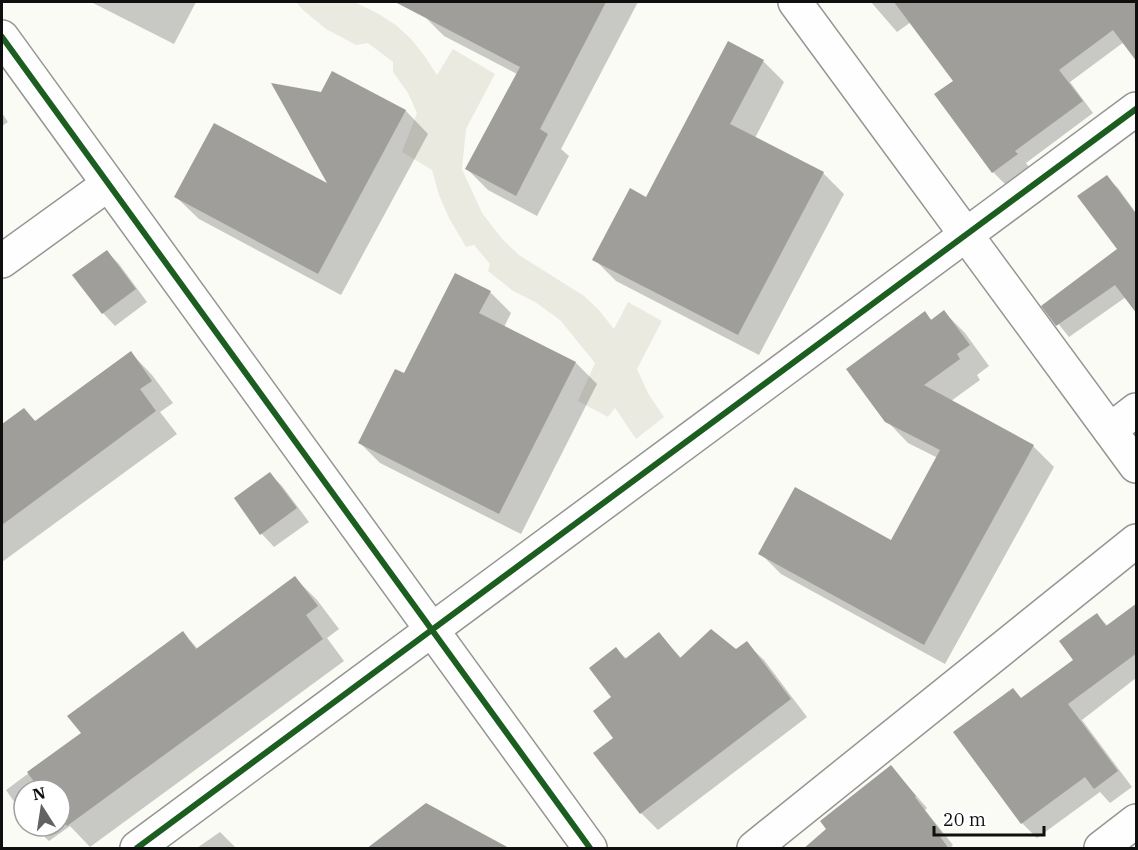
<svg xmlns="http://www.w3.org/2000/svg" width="1138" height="850" font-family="'IBM Plex Serif',serif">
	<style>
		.plaza { fill: #ebeae1 }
		.shadow { fill: #0003 }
		.building { fill: #9f9e9a }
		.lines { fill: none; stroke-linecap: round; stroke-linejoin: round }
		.minor-casing { stroke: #959593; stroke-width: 36 }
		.tertiary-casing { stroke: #959593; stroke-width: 36 }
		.minor { stroke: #fefefe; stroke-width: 33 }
		.tertiary { stroke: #fefefe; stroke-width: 33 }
		.cycleway-casing { stroke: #fff; stroke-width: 10 }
		.cycleway { stroke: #1b5e20; stroke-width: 6 }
	</style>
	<rect width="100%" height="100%" fill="#fbfbf5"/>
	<path class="plaza" d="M296,2h58l23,11 19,12 16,15 14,18 11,17 16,-26 42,25 -29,55 -4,40 20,44 21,27 16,15 65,41 14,13 16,20 14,-27 34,19 -25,48 12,26 15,22 -28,22 -21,-31 -7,9 -30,-16 17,-38 -35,-43 -25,-18 -22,-11 -25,-20 2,-7 -16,-19 -8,2 -17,-29 -10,-23 -7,-25 -30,-18 15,-39 -9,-20 -15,-21v-10l-25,-19 -12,2 -30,-16 -22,-18z"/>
	<g class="shadow">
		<path d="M91,2h105l-22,42z"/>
		<path d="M430,2h208l-77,147 8,7 -32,60 -49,-26 -21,-21 50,-95 -73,-38 -21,-21z"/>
		<path d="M871,2h265v57l-12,-17 -54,40 23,31 -67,50 3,4 -24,17 -12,-12 -57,-77 19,-14 -44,-59 -14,10z"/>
		<path d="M763,61l21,21 -29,56 68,35 21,21 -85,161 -143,-74 -22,-22z"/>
		<path d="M333,73l73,38 22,23 -87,161 -142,-76 -23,-22 155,-10 -9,-94z"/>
		<path d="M2,113l6,9 -6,4z"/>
		<path d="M1106,177l12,11 18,25v99l-10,-15 -57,40 -25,-31 75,-57z"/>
		<path d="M107,252l12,12 28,38 -32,24 -12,-13z"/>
		<path d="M490,292l21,21 -7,14 72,36 21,21 -76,150 -141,-71 -21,-21 46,-67z"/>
		<path d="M944,312l21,21 24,33 -12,9 3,5 -29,21 82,45 21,21 -109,197 -164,-90 -21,-21 132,-11 46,-84 -30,-15 -21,-22 37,-108 9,8z"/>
		<path d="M131,353l21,22 21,28 -13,9 17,22 -175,128v-136l22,-16 12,12z"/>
		<path d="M270,474l12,12 27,36 -35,25 -12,-13 -26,-36z"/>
		<path d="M295,578l22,22 22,29 -12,9 17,23 -254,186 -20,-21 -21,15 -16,-15h27v-36h-36v26l-18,-26 77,-57 100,-100 15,16z"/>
		<path d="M1136,605v73l-54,42 50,67 -22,16 -10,-11 -63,46 -15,-15v-124l53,-39 22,-45 11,11z"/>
		<path d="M659,634l23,25 54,-8 10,-8 18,17 43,57 -149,113 -17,-17 -25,-75 -3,-40 3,-49 11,10z"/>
		<path d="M891,767l36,41 -2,2 28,35 -3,3h-140z"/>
		<path d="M220,832l16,16h-39z"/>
	</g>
	<g class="building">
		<path d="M395,2h211l-66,127 8,5 -32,62 -51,-27 55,-102z"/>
		<path d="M894,2h243v60l-24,-32 -54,40 24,31 -68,50 3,3 -26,19 -58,-79 19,-13z"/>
		<path d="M728,41l36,19 -34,64 94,48 -86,163 -146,-75 38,-72 16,9z"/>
		<path d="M332,71l74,39 -88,164 -144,-77 40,-74 113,60 -56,-100 50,9z"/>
		<path d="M1107,175l30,40v99l-22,-29 -59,41 -15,-20 76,-57 -40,-53z"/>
		<path d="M107,250l29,39 -34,25 -30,-39z"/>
		<path d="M455,273l36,18 -12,22 97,49 -77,152 -141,-71 37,-74 9,4z"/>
		<path d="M944,310l26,35 -13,9 3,5 -36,26 110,60 -110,200 -166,-91 37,-67 96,53 49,-90 -55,-28 -39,-53 79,-58 6,9z"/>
		<path d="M131,351l21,30 -12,8 16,22 -154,114v-101l22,-16 11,13z"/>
		<path d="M270,472l27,36 -37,27 -26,-37z"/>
		<path d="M295,576l23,30 -12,9 17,24 -256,187 -7,-10v-26h-20l-13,-18 54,-39 -14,-17 116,-85 13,18z"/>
		<path d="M1137,603v50l-69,51 50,67 -24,18 -9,-12 -64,47 -68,-92 60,-44 8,10 52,-38 -14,-19 24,-18 14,-10 9,13z"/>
		<path d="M711,629l25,20 11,-8 44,58 -151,115 -47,-61 20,-15 -20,-27 18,-14 -22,-29 27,-21 9,12 34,-27 21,26z"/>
		<path d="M891,765l25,31 -1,1 27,36 -3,2 10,14h-146l23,-20 -6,-8z"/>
		<path d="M426,803l85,46h-145z"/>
	</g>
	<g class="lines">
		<g class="minor-casing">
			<g id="minor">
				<path d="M2,37l588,811"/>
				<path d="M2,261l105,-76"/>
				<path d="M1110,430l26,-20"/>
				<path d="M754,848l382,-307"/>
				<path d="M1101,848l35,-27"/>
			</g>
		</g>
		<g class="tertiary-casing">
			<g id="tertiary">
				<path d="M795,2l341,464"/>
				<path d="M137,848l999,-739"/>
			</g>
		</g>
		<use href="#minor" class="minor"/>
		<use href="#tertiary" class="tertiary"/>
		<g class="cycleway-casing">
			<g id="cycleway">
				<path d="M2,37l588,811"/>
				<path d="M137,848l999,-739"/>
			</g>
		</g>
		<use href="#cycleway" class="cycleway"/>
	</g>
	<rect width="1138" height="850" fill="none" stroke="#0f0f0f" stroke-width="6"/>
	<g transform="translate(42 808) rotate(348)"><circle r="28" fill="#ffffff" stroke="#9f9f9f" stroke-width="1.5"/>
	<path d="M0-4.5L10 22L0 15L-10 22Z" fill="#626260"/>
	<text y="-9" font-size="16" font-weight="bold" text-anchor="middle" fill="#0f0f0f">N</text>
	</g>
	<path d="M934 826v9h110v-9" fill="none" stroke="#0f0f0f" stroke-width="3"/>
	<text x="943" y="826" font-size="18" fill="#0f0f0f" stroke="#ffffff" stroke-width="4.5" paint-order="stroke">20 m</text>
</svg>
